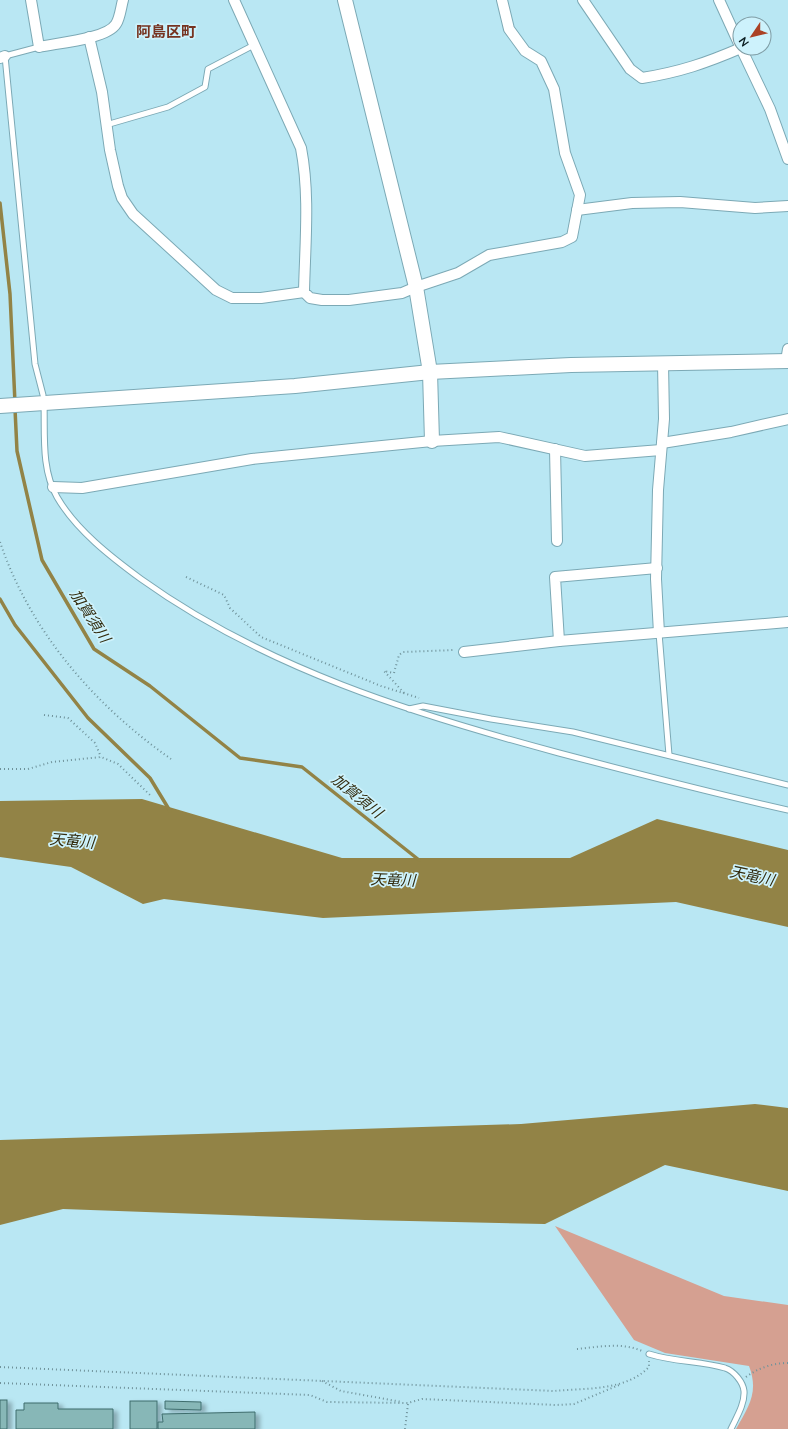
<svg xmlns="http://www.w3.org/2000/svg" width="788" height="1429" font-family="Lato,'Noto Sans JP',sans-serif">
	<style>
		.green { fill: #d5a091 }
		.water { fill: #928346 }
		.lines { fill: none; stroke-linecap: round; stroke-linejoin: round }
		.stream { stroke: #928346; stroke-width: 3.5 }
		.building { fill: #87b7b7; stroke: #3e6c6c; filter: url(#shadow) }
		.lane-casing { stroke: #7ca9b5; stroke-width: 7 }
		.street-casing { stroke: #7ca9b5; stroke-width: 12 }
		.secondary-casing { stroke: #7ca9b5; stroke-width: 16 }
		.path { stroke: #6f929a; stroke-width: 2; stroke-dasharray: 1 3; stroke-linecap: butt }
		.lane { stroke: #fff; stroke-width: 5 }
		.street { stroke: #fff; stroke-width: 10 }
		.secondary { stroke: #fff; stroke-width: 14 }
		.labels { text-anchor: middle; stroke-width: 3.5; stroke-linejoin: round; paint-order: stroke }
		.neighbourhood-label { font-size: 15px; font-weight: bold; fill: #763320; stroke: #cdf2fc }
		.water-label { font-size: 15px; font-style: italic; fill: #332c0f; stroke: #cdf2fc }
	</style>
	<defs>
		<filter id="shadow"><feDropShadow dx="4.5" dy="2.5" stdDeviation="2" flood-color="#0004"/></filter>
	</defs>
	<rect width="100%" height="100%" fill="#b9e7f3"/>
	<path class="green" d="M555,1226l169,70 64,9v124h-52c13,-23 23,-37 13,-63l-84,-13 -31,-13z"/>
	<g class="water">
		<path d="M142,799l200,59h228l87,-39 131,31v77l-112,-25 -353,16 -159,-19 -21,5 -72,-37 -71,-10v-56z"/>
		<path d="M755,1104l33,4v83l-123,-26 -120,59 -180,-4 -302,-11 -63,16v-85l521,-16z"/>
	</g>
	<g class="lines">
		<g class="stream">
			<path d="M0,203l10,91 5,109"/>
			<path d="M15,409l2,42 25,109 52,89 56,37 90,72 62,9 117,93"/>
			<path d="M0,599l15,26 73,93 62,60 20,33"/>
		</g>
	</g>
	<g class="building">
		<rect x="0" y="1400" width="7" height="29"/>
		<rect x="130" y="1401" width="27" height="28"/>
		<path d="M165,1401l36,1v8l-36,-1z"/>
		<path d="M24,1403h34v6h55v20h-97v-19h8z"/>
		<path d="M255,1412v17h-97v-7h5l-1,-8z"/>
	</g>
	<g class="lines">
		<g class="lane-casing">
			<g id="lane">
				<path d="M39,47l-34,9 30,308 8,31"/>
				<path d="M106,125l62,-18 37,-20 3,-18 46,-24"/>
				<path d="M44,403c1,31 -3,66 13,94 19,33 54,60 84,82 124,89 272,135 418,174 76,20 152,40 229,57"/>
				<path d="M659,633l10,122"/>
				<path d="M409,709l14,-3 68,13 82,13 215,53"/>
				<path d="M649,1354c25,8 52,7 76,14 9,3 18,14 19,23 1,13 -8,27 -13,38"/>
			</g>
		</g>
		<g class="street-casing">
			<g id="street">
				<path d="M31,0l8,47c18,-4 68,-8 77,-23 4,-6 5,-17 7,-24"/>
				<path d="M234,0l67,148c9,47 4,96 3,144l6,6 12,2h27l53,-7 14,-6 42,-14 31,-18 73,-13 10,-5 8,-42 -15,-42 -11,-64 -13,-28 -16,-10 -16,-22 -7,-29"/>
				<path d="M583,0l47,69 12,9c38,-6 64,-15 99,-30"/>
				<path d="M719,0l21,46"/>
				<path d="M89,37l13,55 8,58 8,36 4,12 11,16 83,76 16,8h29l43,-6"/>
				<path d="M741,48l29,61 18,50"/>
				<path d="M0,58l5,-2"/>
				<path d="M577,210l55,-7 48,-1 75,6 33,-2"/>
				<path d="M786,361l2,-12"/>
				<path d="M662,443l69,-11 57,-13"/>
				<path d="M555,449l2,92"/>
				<path d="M53,487l29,1 170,-29 180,-18 67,-4 86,19 76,-6"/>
				<path d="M659,633l-3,-54 2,-89 6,-71 -1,-56"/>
				<path d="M559,641l-4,-64 102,-9"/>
				<path d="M464,652l95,-11 229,-19"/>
			</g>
		</g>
		<g class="secondary-casing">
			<g id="secondary">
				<path d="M345,0l71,287 14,85 2,69"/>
				<path d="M0,406l295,-20 135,-14 141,-7 217,-4"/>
			</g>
		</g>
		<g class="path">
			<path d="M0,542c30,89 94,163 171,217"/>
			<path d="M186,577l38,18 6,13 31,29 120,49 38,12"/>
			<path d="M404,693l-20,-22 10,2 5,-18 4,-3 51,-2"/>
			<path d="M44,715l24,3 27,25 6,14"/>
			<path d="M0,769h28l24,-7 49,-5 17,7 32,31"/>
			<path d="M577,1349c21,-2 45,-7 65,2"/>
			<path d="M0,1367l554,24c32,-3 72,0 95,-24v-6"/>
			<path d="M746,1377c12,-9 27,-14 42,-14"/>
			<path d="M322,1381l19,10 61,11"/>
			<path d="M0,1383l310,12 17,7 81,1 14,-4 134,6 18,-1 45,-19"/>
			<path d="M405,1429l3,-25"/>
		</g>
		<use href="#lane" class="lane"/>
		<use href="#street" class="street"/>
		<use href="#secondary" class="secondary"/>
	</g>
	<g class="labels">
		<g class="neighbourhood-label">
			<text x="166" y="37">阿島区町</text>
		</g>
		<g class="water-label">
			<text transform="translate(90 616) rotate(57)" y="5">加賀須川</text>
			<text transform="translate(357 796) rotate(39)" y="5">加賀須川</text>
			<text transform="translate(72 841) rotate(5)" y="5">天竜川</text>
			<text transform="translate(752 876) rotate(12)" y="5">天竜川</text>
			<text transform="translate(393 880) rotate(2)" y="5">天竜川</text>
		</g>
	</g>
	<g transform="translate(752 36) rotate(235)"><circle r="19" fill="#cdf2fc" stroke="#7f9ca4"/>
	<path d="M0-3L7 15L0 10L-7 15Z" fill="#ab4225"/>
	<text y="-6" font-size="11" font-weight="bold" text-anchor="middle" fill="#091b1f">N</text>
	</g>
</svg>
